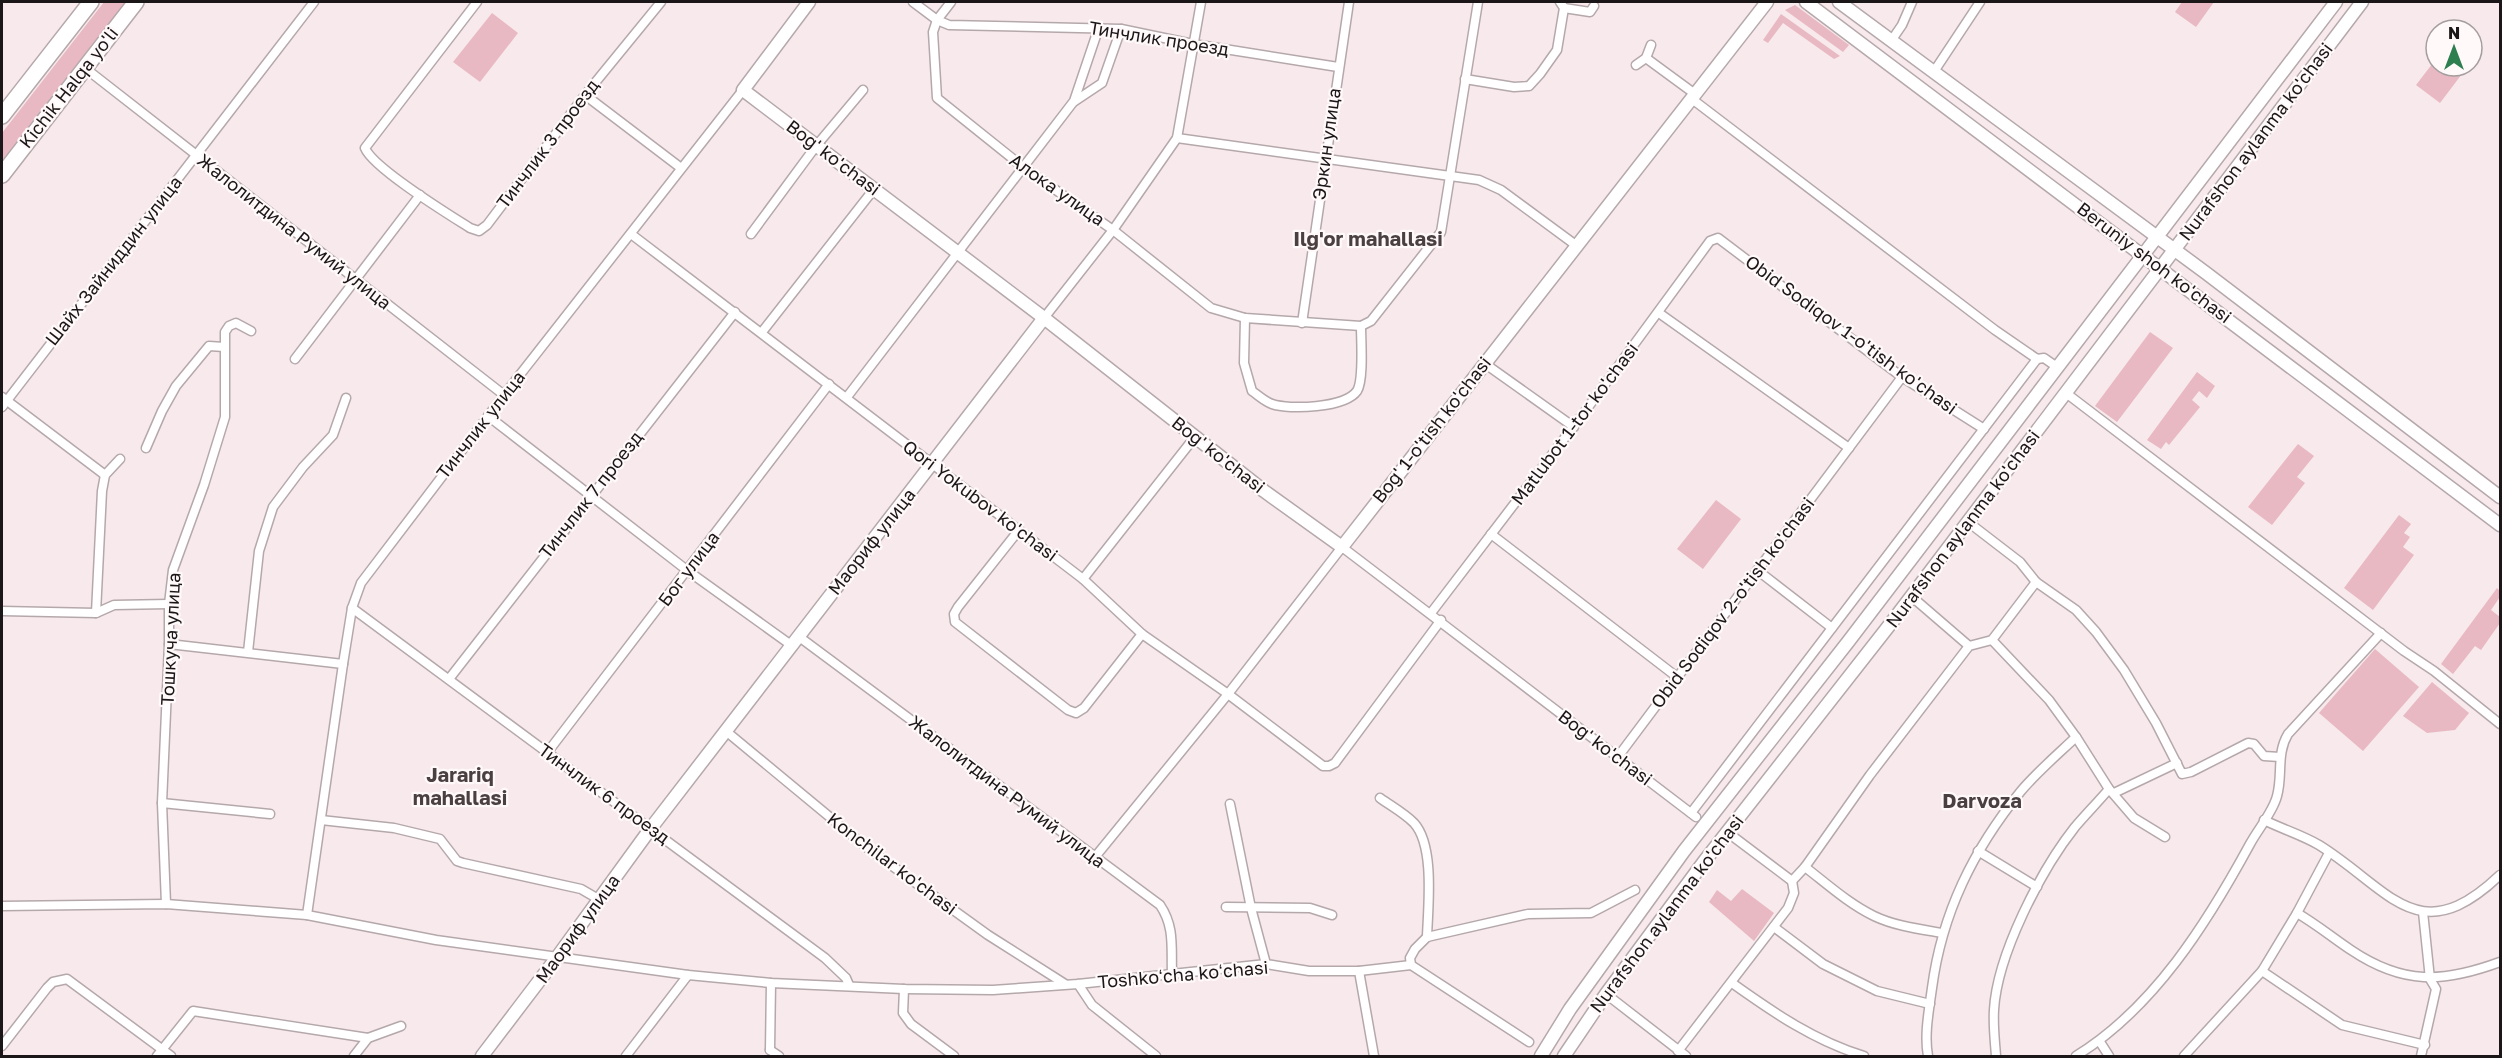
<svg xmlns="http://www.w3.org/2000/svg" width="2502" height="1058" font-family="'Golos Text',sans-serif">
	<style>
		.green { fill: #e9b9c3 }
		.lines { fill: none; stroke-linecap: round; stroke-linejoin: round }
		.street-casing { stroke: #b5a8ab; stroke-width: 11 }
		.secondary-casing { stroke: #b5a8ab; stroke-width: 15 }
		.primary-casing { stroke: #b5a8ab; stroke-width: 15 }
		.highway-casing { stroke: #b5a8ab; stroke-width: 18 }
		.street { stroke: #fff; stroke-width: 8 }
		.secondary { stroke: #fff; stroke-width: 12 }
		.primary { stroke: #fff; stroke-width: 12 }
		.highway { stroke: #fff; stroke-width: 15 }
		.labels { text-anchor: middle; stroke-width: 4.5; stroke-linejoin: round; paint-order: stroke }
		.street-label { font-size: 18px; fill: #1b1617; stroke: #fff9fa }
		.neighbourhood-label { font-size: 20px; font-weight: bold; fill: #4a3f41; stroke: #fff9fa }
	</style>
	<rect width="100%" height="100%" fill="#f8e9ec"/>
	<g class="green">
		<path d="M104,2h23l-125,160v-29z"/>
		<path d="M2182,2h32l-18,25 -21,-15z"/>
		<path d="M1795,5l54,40 -6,7 -58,-42z"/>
		<path d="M492,13l26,20 -38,49 -27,-20z"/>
		<path d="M1781,14l59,42 -6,3 -51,-36 -15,20 -5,-3z"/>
		<path d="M2436,59v7h32l-28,37 -24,-18z"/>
		<path d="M2150,332l23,16 -56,74 -22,-16z"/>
		<path d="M2197,372l18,14 -8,12 -8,-7 -7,9 8,7 -31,38 -3,-3 -5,7 -14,-9z"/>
		<path d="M2298,444l16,12 -17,21 8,6 -33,42 -24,-18z"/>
		<path d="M1716,500l25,19 -38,50 -26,-20z"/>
		<path d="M2399,515l12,9 -7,9 6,4 -7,10 11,8 -41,55 -29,-22z"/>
		<path d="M2497,588l3,3v6l-9,13 9,7v6l-19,27 -6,-4 -22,28 -12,-10z"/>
		<path d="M2375,649l44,38 -56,64 -44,-38z"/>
		<path d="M2432,682l37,31 -14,17 -28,3 -24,-17z"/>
		<path d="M1742,889l32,24 -20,28 -45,-39 8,-12 14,11z"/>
	</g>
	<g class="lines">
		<g class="street-casing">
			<g id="street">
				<path d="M477,2l-112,146c8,20 83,66 105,80l9,3 8,-6 98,-130 76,-93"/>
				<path d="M913,2l24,18 12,5 172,4 72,15 145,23"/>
				<path d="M951,2l-14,18 -4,12 4,66 86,69 90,63 98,78 34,10 116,8 10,-5 70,-89 37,-230"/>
				<path d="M1564,8l26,4 4,-6"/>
				<path d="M1891,41l11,-16 10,-23"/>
				<path d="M1646,58l49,36"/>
				<path d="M1636,65l10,-7 5,-13"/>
				<path d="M85,68l419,327"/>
				<path d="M1933,73l47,-71"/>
				<path d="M1465,79l49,8 15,-1 11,-12 17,-24 7,-42 -4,-6"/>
				<path d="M585,95l96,73"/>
				<path d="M1692,99l303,231 42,29 7,-1 13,9"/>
				<path d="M1075,101l27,-18 19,-54"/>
				<path d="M1177,138l302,42 22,10 76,56"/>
				<path d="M631,234l452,345 59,55 86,60 95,72h6l6,-3 106,-143"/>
				<path d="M751,234l65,-88 47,-56"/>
				<path d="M1659,313l190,135"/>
				<path d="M1044,318l69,-88 64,-92 24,-136"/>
				<path d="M1245,318l-1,45 8,28c6,4 12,10 20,13 17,6 73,4 85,-13 7,-11 4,-50 4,-65"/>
				<path d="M1302,323l47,-321"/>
				<path d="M762,332l112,-143"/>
				<path d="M295,359l125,-164"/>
				<path d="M1484,363l90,64"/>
				<path d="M2066,393l338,258 30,20 66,53"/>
				<path d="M2,397l103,78"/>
				<path d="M847,397l227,-296 25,-74"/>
				<path d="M2,407l312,-405"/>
				<path d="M488,416l200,155 103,74"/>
				<path d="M146,448l16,-37 14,-25 33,-40 15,1"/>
				<path d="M1968,522l52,40 16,20 40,28 20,22 28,38 32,53 26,51 9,-2 57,-29 6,1 10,12 16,1"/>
				<path d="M1019,530l-61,77 -4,7 1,8 113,88 8,3 8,-5 58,-74"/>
				<path d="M1491,534l186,143"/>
				<path d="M1757,570l75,58"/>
				<path d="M1083,579l111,-141"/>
				<path d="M1911,596l58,50"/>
				<path d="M352,608l473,350 21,20 3,7"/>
				<path d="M2,611l94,2 18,-8 55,-1"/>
				<path d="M96,613l6,-122 3,-16 15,-16"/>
				<path d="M1431,613l155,-203 124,-169 8,-3 184,139 82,52"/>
				<path d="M798,636l362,269c15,22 11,43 12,68"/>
				<path d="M1992,640l57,60 27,37 33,52 25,29 31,19"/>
				<path d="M169,644l174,20"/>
				<path d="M248,652l11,-101 14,-44 30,-40 30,-32 13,-37"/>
				<path d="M449,679l286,-367"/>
				<path d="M727,732l139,115 122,88 77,49"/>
				<path d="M547,753l282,-369"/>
				<path d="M1617,758l285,-381"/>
				<path d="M2114,793l63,-30"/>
				<path d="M1380,798c11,8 24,15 34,25 21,23 14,84 13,114"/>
				<path d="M162,803l108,11"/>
				<path d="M1230,804l21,104 15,56"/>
				<path d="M1691,813l346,-454"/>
				<path d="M321,820l73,8 46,11 17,22 6,2 118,26 19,11"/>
				<path d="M2264,820c18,9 38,15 55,25 71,44 99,108 181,30"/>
				<path d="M1727,832l65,49 13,-14c22,17 44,37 69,49 21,10 45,13 68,17"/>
				<path d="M1978,851l59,36"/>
				<path d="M1095,857l133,-163 114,-147 354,270"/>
				<path d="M1805,867l65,-92 99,-129 23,-6 44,-58"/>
				<path d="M166,904l-4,-101 7,-159v-40l4,-34 31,-85 21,-68v-85l4,-6 7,-3 15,8"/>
				<path d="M2,906l164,-2 141,11 129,25 252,35 83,8 133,6 89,1 85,-6 188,-20 43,7h50l52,-6 118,77"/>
				<path d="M1226,907l84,1 22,7"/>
				<path d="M2297,913c19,11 36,25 54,37 52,35 92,33 149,12"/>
				<path d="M307,915l36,-251 9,-56 9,-25 143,-188 239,-305"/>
				<path d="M1774,927l49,37 54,27 53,13"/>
				<path d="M1411,965l-1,-7 5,-9 12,-12 101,-23 63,-1 44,-23"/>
				<path d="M1359,971l15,85"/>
				<path d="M2262,971l80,54 83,20"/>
				<path d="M1732,983c42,30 83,58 132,73"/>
				<path d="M1078,984l14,21 64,51"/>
				<path d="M904,989l-1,24 8,11 43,32"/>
				<path d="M1606,994l80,62"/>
				<path d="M2100,1042l9,14"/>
				<path d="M2,1046l45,-58 6,-6 14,-3 104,77"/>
				<path d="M770,1050l1,-67"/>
				<path d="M770,1050l9,6"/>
				<path d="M1678,1051l110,-143 6,-15 -2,-12"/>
				<path d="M157,1056l36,-45 175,27"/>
				<path d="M354,1056l14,-18 33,-12"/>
				<path d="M626,1056l62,-81"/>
				<path d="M1928,1056c-4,-21 1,-46 4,-68 10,-75 41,-138 89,-197 16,-19 37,-37 55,-54"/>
				<path d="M1996,1056c-1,-14 -3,-30 -2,-46 3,-55 47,-140 81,-183 11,-13 23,-25 34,-38"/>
				<path d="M2076,1056c78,-48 131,-133 174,-212 8,-15 23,-32 27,-48 6,-21 -1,-42 11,-62l93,-101"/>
				<path d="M2184,1056l78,-85 35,-58 32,-60"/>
				<path d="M2421,1056l15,-67 -6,-10 -7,-67"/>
			</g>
		</g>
		<g class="secondary-casing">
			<g id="secondary">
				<path d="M809,2l-66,88 301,228 220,173 78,56 425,-545"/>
				<path d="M482,1056l76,-100 93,-128 393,-510"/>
			</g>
		</g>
		<g class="primary-casing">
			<g id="primary">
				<path d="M1806,2l694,523"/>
				<path d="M1839,2l367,271 294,224"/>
				<path d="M1541,1056l29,-47 114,-158 164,-209 488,-640"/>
				<path d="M1564,1056l42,-62 97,-131 192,-245 467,-616"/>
			</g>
		</g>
		<g class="highway-casing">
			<g id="highway">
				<path d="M2,116l89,-114"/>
				<path d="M2,175l134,-173"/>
			</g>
		</g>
		<use href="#street" class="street"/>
		<use href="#secondary" class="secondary"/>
		<use href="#primary" class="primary"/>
		<use href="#highway" class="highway"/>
	</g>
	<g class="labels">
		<g class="street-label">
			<text transform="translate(1159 39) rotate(9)" y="6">Тинчлик проезд</text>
			<text transform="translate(69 88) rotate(-52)" y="6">Kichik Halqa yo'li</text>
			<text transform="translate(2256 142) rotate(-53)" y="6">Nurafshon aylanma ko'chasi</text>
			<text transform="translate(548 144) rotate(-53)" y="6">Тинчлик 3 проезд</text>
			<text transform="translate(1327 144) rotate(-82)" y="6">Эркин улица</text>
			<text transform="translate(833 158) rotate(37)" y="6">Bog' ko'chasi</text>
			<text transform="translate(1057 190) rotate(35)" y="6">Алока улица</text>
			<text transform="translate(294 232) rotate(38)" y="6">Жалолитдина Румий улица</text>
			<text transform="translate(114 261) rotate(-52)" y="6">Шайх Зайниддин улица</text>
			<text transform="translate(2154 263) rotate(37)" y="6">Beruniy shoh ko'chasi</text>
			<text transform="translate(1851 335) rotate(36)" y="6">Obid Sodiqov 1-o'tish ko'chasi</text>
			<text transform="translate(1575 424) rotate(-53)" y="6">Matlubot 1-tor ko'chasi</text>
			<text transform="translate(481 425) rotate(-52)" y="6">Тинчлик улица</text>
			<text transform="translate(1432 430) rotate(-52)" y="6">Bog' 1-o'tish ko'chasi</text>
			<text transform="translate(1218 455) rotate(38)" y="6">Bog' ko'chasi</text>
			<text transform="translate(591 495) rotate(-52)" y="6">Тинчлик 7 проезд</text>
			<text transform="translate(980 501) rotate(37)" y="6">Qori Yokubov ko'chasi</text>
			<text transform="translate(1963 529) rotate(-53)" y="6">Nurafshon aylanma ko'chasi</text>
			<text transform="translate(872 542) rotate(-52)" y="6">Маориф улица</text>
			<text transform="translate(689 569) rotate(-53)" y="6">Бог улица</text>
			<text transform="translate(1733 603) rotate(-53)" y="6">Obid Sodiqov 2-o'tish ko'chasi</text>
			<text transform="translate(171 639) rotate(-87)" y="6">Тошкуча улица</text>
			<text transform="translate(1605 748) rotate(37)" y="6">Bog' ko'chasi</text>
			<text transform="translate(1007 792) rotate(37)" y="6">Жалолитдина Румий улица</text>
			<text transform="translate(604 794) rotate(36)" y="6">Тинчлик 6 проезд</text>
			<text transform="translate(892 864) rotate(37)" y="6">Konchilar ko'chasi</text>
			<text transform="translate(1667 914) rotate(-53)" y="6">Nurafshon aylanma ko'chasi</text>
			<text transform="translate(578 929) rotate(-54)" y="6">Маориф улица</text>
			<text transform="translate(1183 975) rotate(-5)" y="6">Toshkoʻcha koʻchasi</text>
		</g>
		<g class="neighbourhood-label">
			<text x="1368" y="246">Ilg'or mahallasi</text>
			<text x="460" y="782">Jarariq<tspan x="460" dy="23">mahallasi</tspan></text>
			<text x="1982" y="808">Darvoza</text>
		</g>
	</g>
	<rect width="2502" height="1058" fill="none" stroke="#1b1617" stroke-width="6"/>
	<g transform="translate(2454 48)"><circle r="28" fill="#fff9fa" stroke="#a49e9f" stroke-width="1.5"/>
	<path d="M0-4.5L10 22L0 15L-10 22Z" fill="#2e7f4f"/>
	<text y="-9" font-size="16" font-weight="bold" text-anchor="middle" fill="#1b1617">N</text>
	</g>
</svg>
